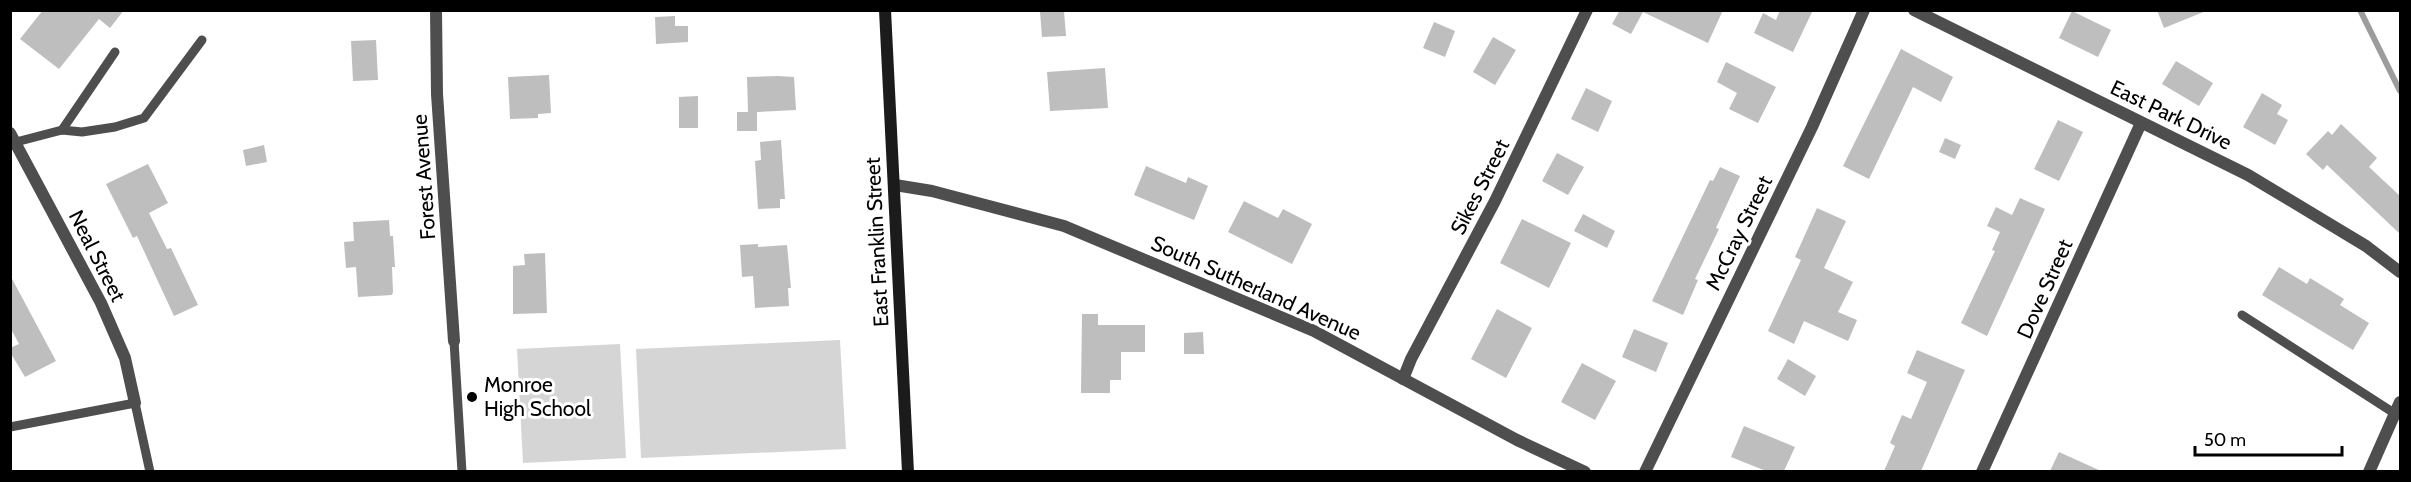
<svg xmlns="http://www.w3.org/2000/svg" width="2411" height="482" font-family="Cabin,sans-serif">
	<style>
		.green { fill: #d5d5d5 }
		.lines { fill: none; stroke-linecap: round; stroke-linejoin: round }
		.stream { stroke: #9c9c9c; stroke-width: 6 }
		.building { fill: #bebebe }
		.service { stroke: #4e4e4e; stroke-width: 9 }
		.minor { stroke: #4e4e4e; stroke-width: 12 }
		.secondary { stroke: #1b1b1b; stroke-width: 12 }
		.poi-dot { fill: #000; stroke: #fff; stroke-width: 2 }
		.labels { text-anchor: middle; stroke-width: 6; stroke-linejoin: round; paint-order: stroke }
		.street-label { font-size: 21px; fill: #000; stroke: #fff }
		.poi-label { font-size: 21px; fill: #000; stroke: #fff; text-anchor: start }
	</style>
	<rect width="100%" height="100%" fill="#fff"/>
	<g class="green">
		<path d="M840,340l6,109 -205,9 -5,-109z"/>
		<path d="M620,344l6,114 -103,5 -6,-114z"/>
	</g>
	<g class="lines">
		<path class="stream" d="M2360,10l40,81"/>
	</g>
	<g class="building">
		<path d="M43,10h81l-14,18 -11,-9 -40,50 -39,-30z"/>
		<path d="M1620,10h103l-15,33 -65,-31 -12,22 -19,-10z"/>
		<path d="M1780,10h33l-20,42 -39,-19 9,-20 13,7z"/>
		<path d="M2157,10h49v1l-42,17z"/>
		<path d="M1064,11l2,25 -24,1 -2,-25z"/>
		<path d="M2072,11l39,19 -13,27 -39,-19z"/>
		<path d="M675,16v10h13v16l-32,2 -1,-27z"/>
		<path d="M1434,22l21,9 -10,26 -22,-9z"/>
		<path d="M1493,37l23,13 -21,35 -22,-13z"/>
		<path d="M376,40l2,40 -25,1 -2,-40z"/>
		<path d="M1901,49l52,28 -12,25 -28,-15 -44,92 -26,-13z"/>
		<path d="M2176,61l37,22 -14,23 -37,-22z"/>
		<path d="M1726,62l50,25 -18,36 -29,-14 8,-16 -20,-11z"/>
		<path d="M1105,68l3,40 -58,3 -3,-39z"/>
		<path d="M549,75l2,38 -13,1v4l-28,1 -2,-42z"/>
		<path d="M778,76l16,1 2,33 -39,2v19h-20v-19h11l-1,-35z"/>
		<path d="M1586,88l26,13 -14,31 -27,-13z"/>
		<path d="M2262,93l20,12 -5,9 11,6 -13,25 -32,-18z"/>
		<path d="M698,96v32h-19v-31z"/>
		<path d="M2058,120l25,12 -24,49 -25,-12z"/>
		<path d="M2341,124l36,34 -8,9 31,29v38l-73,-69 -4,5 -17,-16 22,-23 4,4z"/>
		<path d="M1945,138l16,7 -6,14 -16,-7z"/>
		<path d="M781,140l4,59h-5v9l-22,1 -3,-48 6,-1 -1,-18z"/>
		<path d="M264,145l3,17 -21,4 -3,-16z"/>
		<path d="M1557,153l27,14 -16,28 -26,-14z"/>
		<path d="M148,164l20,39 -19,10 18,36 4,-1 27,57 -24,11 -37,-80 -4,2 -27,-54z"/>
		<path d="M1146,166l40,17 2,-6 20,9 -14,34 -60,-25z"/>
		<path d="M1720,167l20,9 -24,52 3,1 -24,50 3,1 -15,35 -31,-14 58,-121 3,1z"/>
		<path d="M2020,198l25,11 -58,127 -26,-13 34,-72 -3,-1 8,-18 -13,-6 9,-19 16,8z"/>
		<path d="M1244,201l34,17 5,-9 29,15 -20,40 -64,-32z"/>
		<path d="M1817,208l29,13 -22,47 29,14 -15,30 19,8 -9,21 -44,-20 -10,23 -26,-13 33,-71 -6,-3z"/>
		<path d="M1583,214l32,17 -8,17 -33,-17z"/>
		<path d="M1522,219l49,24 -22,45 -49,-25z"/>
		<path d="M389,220l1,16h3l2,31h-3l1,25 -1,3 -34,2 -2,-30 -10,1 -2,-26 10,-1 -1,-19z"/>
		<path d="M758,244v3l29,-2 4,43h-3l1,18 -34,2 -2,-32 -11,1 -2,-32z"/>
		<path d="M545,253l2,60 -34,1v-48l12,-1 -1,-11z"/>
		<path d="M2279,267l28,17 3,-6 34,21 -4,6 29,18 -16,27 -91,-55z"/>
		<path d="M10,275l46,86 -31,16 -15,-25v-4l9,-4 -9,-17z"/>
		<path d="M1497,309l35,19 -26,50 -35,-19z"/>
		<path d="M1082,314h16v11h47v27h-24v28h-11v13h-29z"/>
		<path d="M1634,329l34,14 -12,29 -34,-15z"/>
		<path d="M1203,332l1,22h-20v-21z"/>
		<path d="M1917,350l48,20 -44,101h-37l11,-25 -5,-3 12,-28 9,4 16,-37 -20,-9z"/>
		<path d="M1788,359l28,17 -11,20 -28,-17z"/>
		<path d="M1582,363l34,18 -21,39 -34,-18z"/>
		<path d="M1744,426l51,21 -11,24h-18l-35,-14z"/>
		<path d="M2059,452l42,19h-51z"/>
	</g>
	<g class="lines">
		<g class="service">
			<path d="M62,130l53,-78"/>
			<path d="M16,142l46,-12 20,2 33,-5 29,-9 58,-78"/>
			<path d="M2242,315l152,98"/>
			<path d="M454,341l8,131"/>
			<path d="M10,427l125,-24 15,69"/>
		</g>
		<g class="minor">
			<path d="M436,10l1,84 17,247"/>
			<path d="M1914,10l334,165 118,71 34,26"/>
			<path d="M10,133l91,170 24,55 10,45"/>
			<path d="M895,185l37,6 132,35 250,105 203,109 68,32"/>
			<path d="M1403,379l8,-20 84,-158 92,-191"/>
			<path d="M1645,472l167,-345 52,-117"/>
			<path d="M1982,472l159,-349"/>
			<path d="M2369,472l31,-70"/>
		</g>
		<path class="secondary" d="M885,10l23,462"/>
	</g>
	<circle class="poi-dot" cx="472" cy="397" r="6"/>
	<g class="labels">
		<g class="street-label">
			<text transform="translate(2171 115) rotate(26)" y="7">East Park Drive</text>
			<text transform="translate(424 177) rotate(-94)" y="7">Forest Avenue</text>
			<text transform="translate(1480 187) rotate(-63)" y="7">Sikes Street</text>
			<text transform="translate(1739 233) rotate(-64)" y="7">McCray Street</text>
			<text transform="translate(877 242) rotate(-93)" y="7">East Franklin Street</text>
			<text transform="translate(97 256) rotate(63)" y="7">Neal Street</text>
			<text transform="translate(1256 288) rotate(24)" y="7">South Sutherland Avenue</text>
			<text transform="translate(2045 289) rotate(-66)" y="7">Dove Street</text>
		</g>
		<g class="poi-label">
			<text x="484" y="392">Monroe<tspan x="484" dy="24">High School</tspan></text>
		</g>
	</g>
	<rect width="2411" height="482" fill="none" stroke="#000000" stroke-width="24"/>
	<path d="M2195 446v9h147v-9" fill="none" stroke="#000000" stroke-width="3"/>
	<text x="2204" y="446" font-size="18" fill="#000000" stroke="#ffffff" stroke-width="4.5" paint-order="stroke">50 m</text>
</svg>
